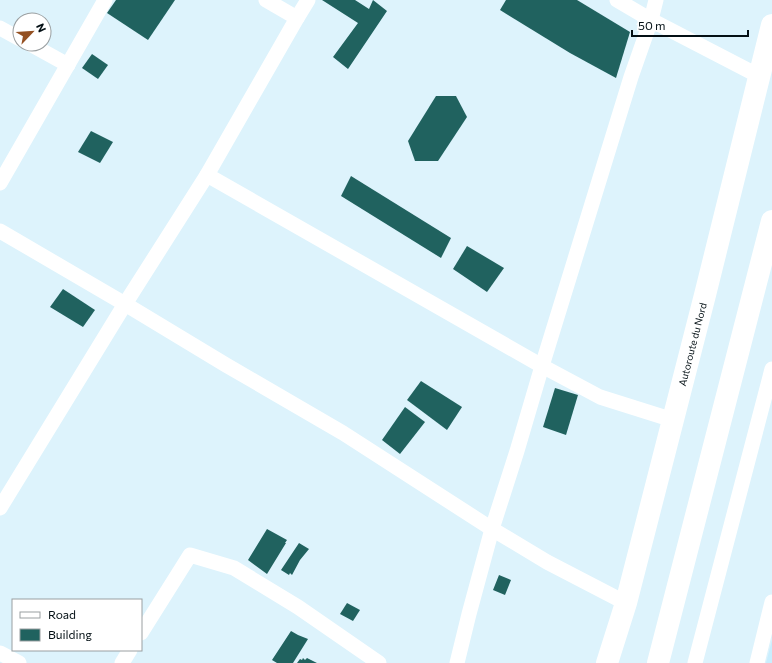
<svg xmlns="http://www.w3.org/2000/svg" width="772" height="663" font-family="Commissioner,sans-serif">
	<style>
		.built { fill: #c9eefe }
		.building { fill: #20625f }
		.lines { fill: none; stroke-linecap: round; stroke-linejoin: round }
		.minor { stroke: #fff; stroke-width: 15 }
		.highway { stroke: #fff; stroke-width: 22 }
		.labels { text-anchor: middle; stroke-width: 4; stroke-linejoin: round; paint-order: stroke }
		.street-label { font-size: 10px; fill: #030f14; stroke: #fff }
	</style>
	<rect width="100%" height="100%" fill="#ddf3fc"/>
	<path class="built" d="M772,640v23h-6z"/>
	<g class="building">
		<path d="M116,0h59l-27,40 -41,-27z"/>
		<path d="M322,0h33l14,9 4,-9 14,11 -39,58 -15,-12 25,-34z"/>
		<path d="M506,0h71l53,32 -14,46 -46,-25 -70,-43z"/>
		<path d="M92,54l16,11 -10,14 -16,-11z"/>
		<path d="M436,96h20l11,21 -29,44h-23l-7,-20z"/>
		<path d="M91,131l22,11 -13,21 -22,-11z"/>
		<path d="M351,176l100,62 -10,20 -100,-62z"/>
		<path d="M467,246l37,22 -17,24 -34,-23z"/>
		<path d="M63,289l32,21 -12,17 -33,-20z"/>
		<path d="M421,381l41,26 -15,23 -40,-30z"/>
		<path d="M555,388l23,7 -12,40 -23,-8z"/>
		<path d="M405,407l20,15 -25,32 -18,-14z"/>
		<path d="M267,529l20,11 -2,3h1l-19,31 -19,-14z"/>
		<path d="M299,543l10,6 -9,11 -8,15 -2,-2 -1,2 -8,-5z"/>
		<path d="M499,575l12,5 -6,15 -12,-5z"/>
		<path d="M347,603l13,7 -7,11 -13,-7z"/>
		<path d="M291,631l7,4 10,4 -15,24h-16l-5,-3z"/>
		<path d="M303,658l2,2 2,-2 10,5h-20l3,-4 2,1z"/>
	</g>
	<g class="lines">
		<g class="minor">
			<path d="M266,0l31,18"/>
			<path d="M617,0l34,20 108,56"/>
			<path d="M0,28l20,11"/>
			<path d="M30,44l38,21"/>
			<path d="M207,175l335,191 58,31 73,23"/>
			<path d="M0,183l105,-183"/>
			<path d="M0,231l125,73 101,61 117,68 149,96 55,33 79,41"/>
			<path d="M0,508l125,-204 82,-129 90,-157 11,-18"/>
			<path d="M141,633l49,-78 44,13 64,39 81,56"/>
			<path d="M0,653l19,10"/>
			<path d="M122,663l8,-13"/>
			<path d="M457,663l12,-49 23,-85 25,-78 25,-85 89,-289 20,-57 5,-20"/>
			<path d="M695,663l77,-294"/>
			<path d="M757,663l15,-61"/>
		</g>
		<g class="highway">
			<path id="s1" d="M607,663l19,-60 79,-308 67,-270"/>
			<path d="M658,663l114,-442"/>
		</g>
	</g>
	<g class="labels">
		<g class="street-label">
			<text dy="4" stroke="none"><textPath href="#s1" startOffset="330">Autoroute du Nord</textPath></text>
		</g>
	</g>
	<rect x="12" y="599" width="130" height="52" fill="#ffffff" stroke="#9a9fa1"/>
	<rect x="20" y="612" width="20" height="6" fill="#ffffff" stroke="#9a9fa1"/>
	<text x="48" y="619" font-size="12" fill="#030f14">Road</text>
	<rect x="20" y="629" width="20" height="12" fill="#20625f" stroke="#9a9fa1"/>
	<text x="48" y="639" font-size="12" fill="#030f14">Building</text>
	<g transform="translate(32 32) rotate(65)"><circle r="19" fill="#ffffff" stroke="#9a9fa1"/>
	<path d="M0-3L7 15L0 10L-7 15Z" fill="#945022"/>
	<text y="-6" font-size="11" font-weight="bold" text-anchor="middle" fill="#030f14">N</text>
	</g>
	<path d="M632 30v6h116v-6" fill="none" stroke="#030f14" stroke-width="2"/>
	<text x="638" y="30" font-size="12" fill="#030f14" stroke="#ffffff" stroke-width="3" paint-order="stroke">50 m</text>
</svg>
